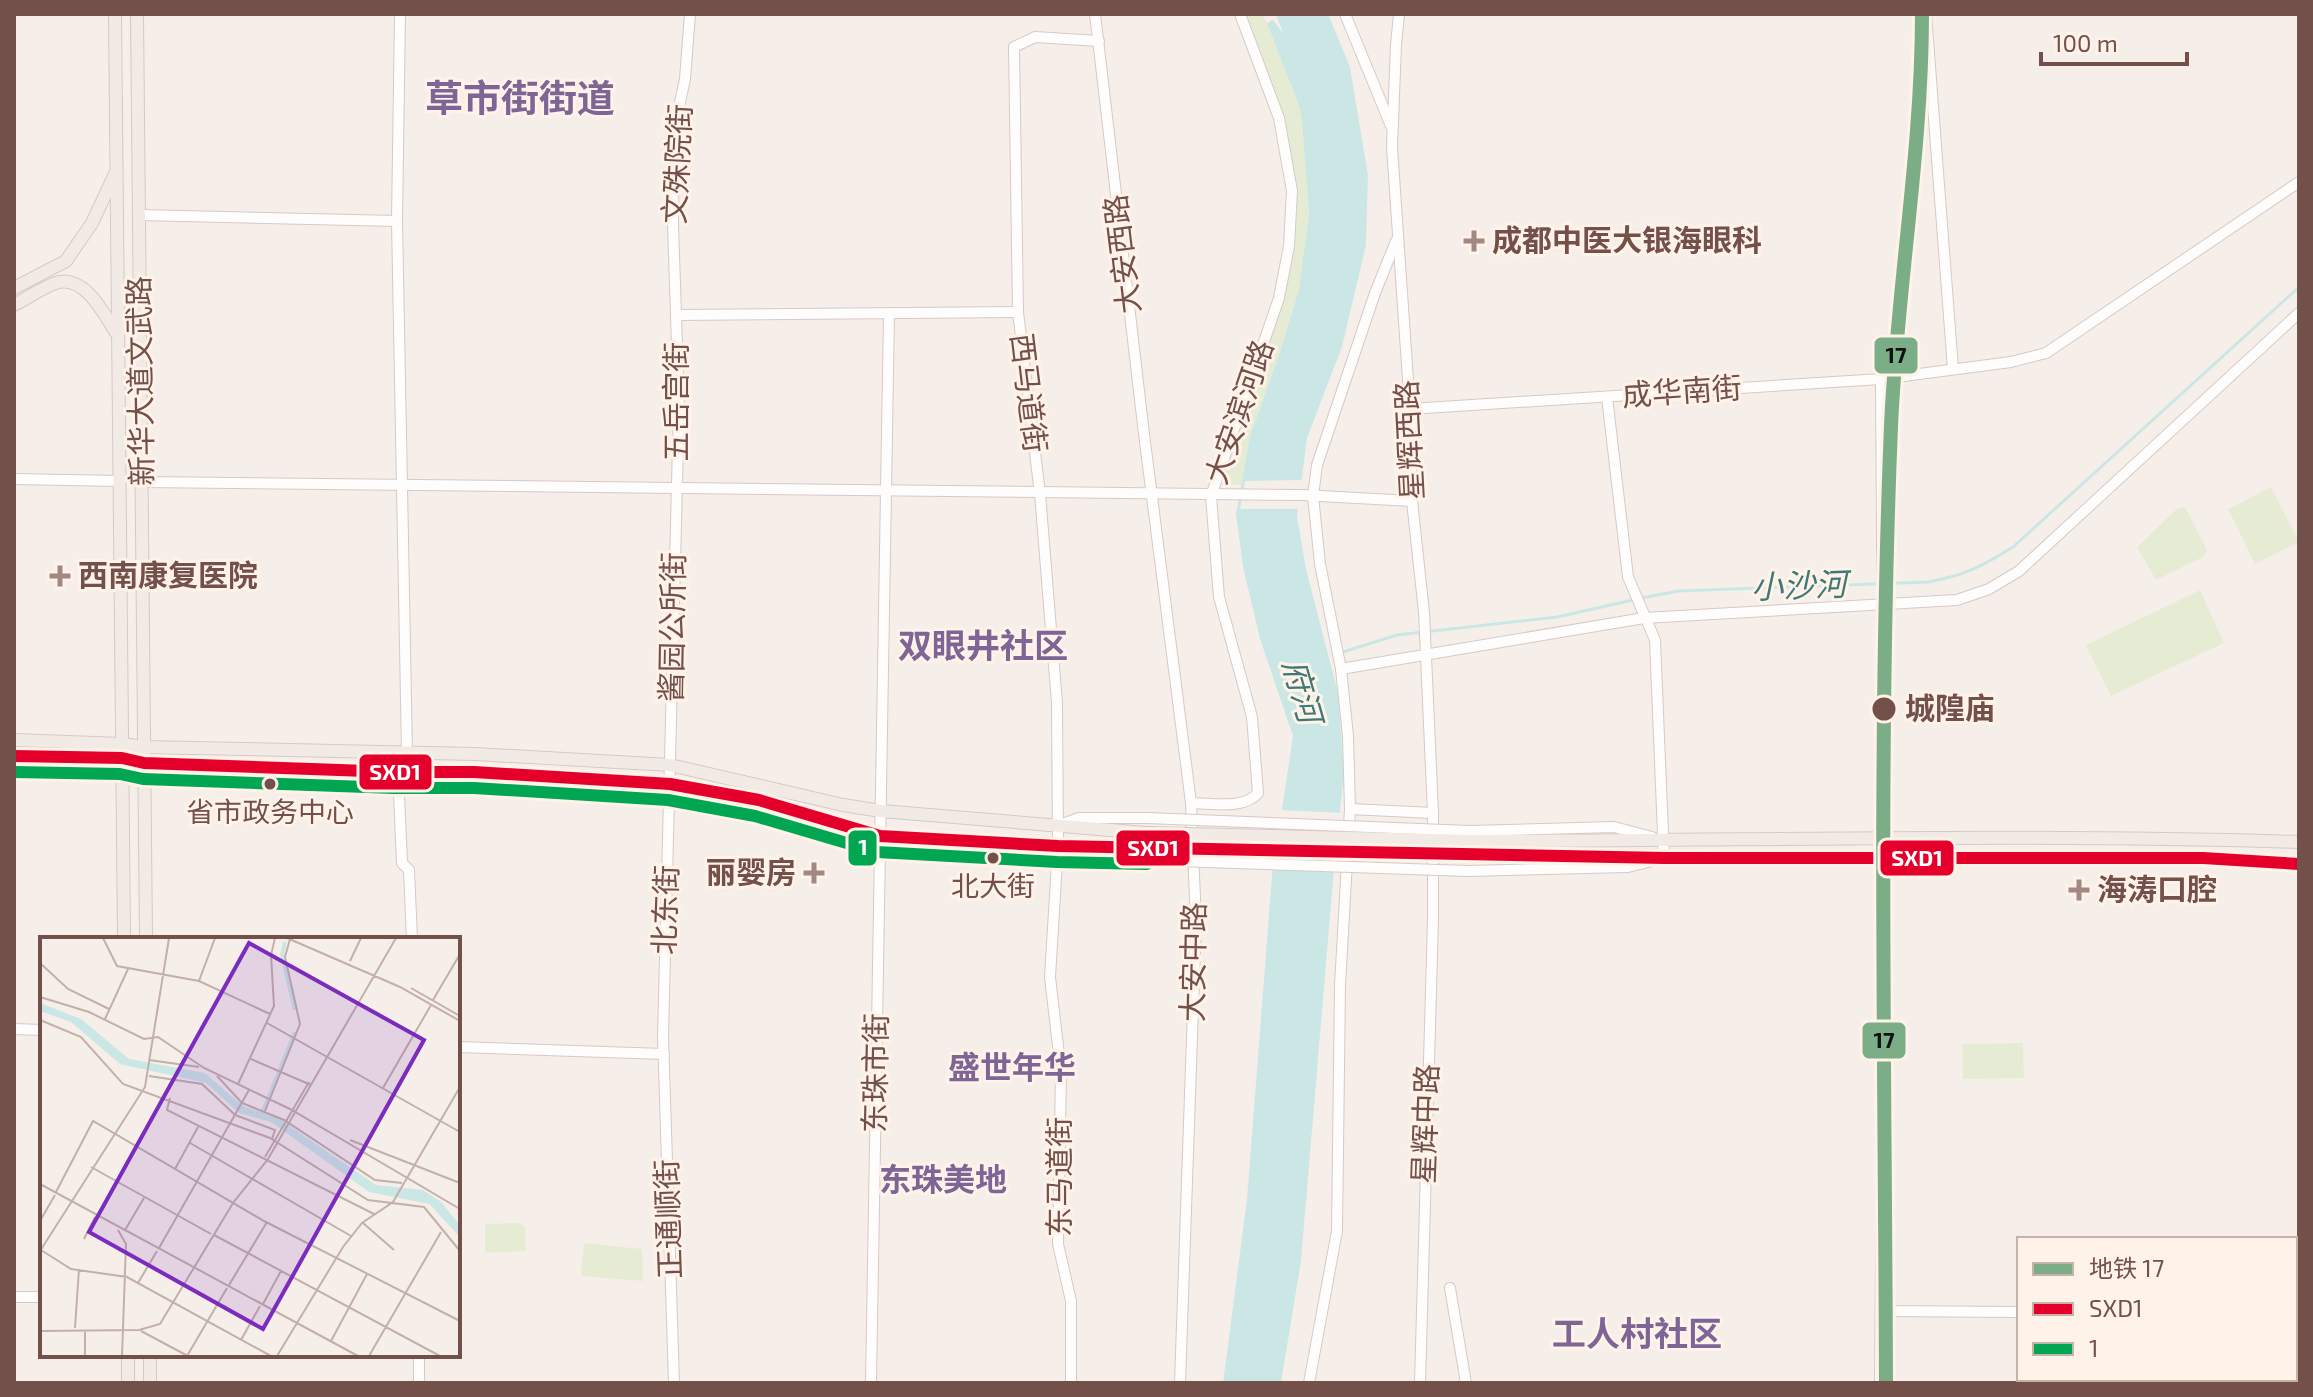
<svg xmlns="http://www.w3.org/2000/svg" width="2313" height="1397" font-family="'Exo 2','Noto Sans SC',sans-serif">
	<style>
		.green { fill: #e6ecd4 }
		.water { fill: #cbe7e5 }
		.pier { fill: #f6efe9 }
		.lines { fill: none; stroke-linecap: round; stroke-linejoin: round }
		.stream { stroke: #cbe7e5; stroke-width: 3 }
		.minor-casing { stroke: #d4cac6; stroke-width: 12 }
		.major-casing { stroke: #d5c9c5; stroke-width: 14 }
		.minor { stroke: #fefdfc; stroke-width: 10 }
		.major { stroke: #f2ebe5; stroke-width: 12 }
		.minor-bridge-casing { stroke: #d4cac6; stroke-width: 12; stroke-linecap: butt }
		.major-bridge-casing { stroke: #d5c9c5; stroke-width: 14; stroke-linecap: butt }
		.minor-bridge { stroke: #fefdfc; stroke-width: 10 }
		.major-bridge { stroke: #f2ebe5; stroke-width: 12 }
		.bus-1-casing { stroke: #fff2e9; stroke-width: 18 }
		.bus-2-casing { stroke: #fff2e9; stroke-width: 18 }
		.bus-1 { stroke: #e4002b; stroke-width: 12 }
		.bus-2 { stroke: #00a651; stroke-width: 12 }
		.metro-1-casing { stroke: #fff2e9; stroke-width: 20 }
		.metro-1 { stroke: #7bae86; stroke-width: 14 }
		.poi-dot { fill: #a18882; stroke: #fff2e9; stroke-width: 3 }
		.stop-dot { fill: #73514a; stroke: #fff2e9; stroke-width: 3 }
		.labels { text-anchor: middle; stroke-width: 6; stroke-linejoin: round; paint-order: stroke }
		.bus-label { font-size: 28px; fill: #73514a; stroke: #fff2e9 }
		.street-label { font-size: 30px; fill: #73514a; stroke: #fff2e9 }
		.poi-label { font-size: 30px; font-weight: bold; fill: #73514a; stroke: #fff2e9; text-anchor: start }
		.stop-label { font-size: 30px; font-weight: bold; fill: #73514a; stroke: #fff2e9; text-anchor: start }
		.water-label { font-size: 32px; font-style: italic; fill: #3e7878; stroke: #fff2e9 }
		.neighbourhood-label { font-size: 32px; font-weight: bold; fill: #7d6596; stroke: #fff2e9 }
		.quarter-label { font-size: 34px; font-weight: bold; fill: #7d6596; stroke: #fff2e9 }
		.district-label { font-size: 38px; font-weight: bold; fill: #7d6596; stroke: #fff2e9 }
		.inset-river { fill: none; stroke: #cbe7e5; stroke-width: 4 }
		.inset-road { fill: none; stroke: #c2b0a9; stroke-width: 2 }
		.view { fill: #7b2cbf; fill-opacity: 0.15; stroke: #7b2cbf; stroke-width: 4 }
		.inset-edge { fill: none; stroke: #73514a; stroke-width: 4 }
		.line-badge { stroke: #fff2e9; stroke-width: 3 }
		.badge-label { font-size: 22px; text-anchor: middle; font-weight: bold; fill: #fff }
		.pale-badge-label { font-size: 22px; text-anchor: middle; font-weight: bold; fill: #111 }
	</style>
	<rect width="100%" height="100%" fill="#f6efe9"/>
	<g class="green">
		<path d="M1243,14h19l13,25 23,64 4,18 7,93 -10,75 -21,69 -28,78 -9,49 -21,-1 71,-240 -6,-115z"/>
		<path d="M2271,487l28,55 -44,22 -27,-55z"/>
		<path d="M2185,507l22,43 -4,7 -47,23 -19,-33 41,-39z"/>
		<path d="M2200,590l24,53 -113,53 -25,-51z"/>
		<path d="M2023,1043l1,35 -61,1 -1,-35z"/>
		<path d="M519,1223l6,4 1,24 -41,2v-29z"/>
		<path d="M584,1243l58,6 1,32 -62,-5z"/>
	</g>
	<path class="water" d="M1276,14h52l22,53 18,108 -2,70 -24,102 -35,91 -10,78 9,53 32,124 6,79 -11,108 -32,381 -20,122h-58l24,-184 25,-324 21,-139 -33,-97 -17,-72 -7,-53 14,-78 28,-78 21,-69 10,-75 -7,-93 -4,-18 -31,-80 6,-3 10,13z"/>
	<g class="pier">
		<path d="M1306,480l-5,29h-61l5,-28z"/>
		<path d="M1278,810l66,3 -6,57 -68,-3z"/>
	</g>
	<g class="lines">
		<g class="stream">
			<path d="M1641,598l38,-7 249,-9c35,-6 55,-16 85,-35l286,-260"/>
			<path d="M1343,652l54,-17 160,-18 76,-17"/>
		</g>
		<g class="minor-casing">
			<g id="minor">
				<path d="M400,14l-3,207 10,532"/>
				<path d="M1095,14l49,420 47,369 5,119 -16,461"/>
				<path d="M1345,14l46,112"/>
				<path d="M1399,14l-3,31 -4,102 18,262 2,92 12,111 9,201v106l-13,464"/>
				<path d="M1926,14l27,355"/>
				<path d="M139,215l258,6"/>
				<path d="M677,315l341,-3"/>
				<path d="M1410,409l471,-30 130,-17 35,-9 253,-171"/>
				<path d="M14,479l105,2"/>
				<path d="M142,482l1160,13 110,6"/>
				<path d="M1341,669l303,-51 313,-18 32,-11 30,-18 280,-258"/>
				<path d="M407,773l-8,22 3,68 7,7 3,69"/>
				<path d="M1191,803c21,0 53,7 67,-10l-6,-76 -33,-120 -8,-101 68,-198 10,-52 3,-55 -13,-73 -39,-104"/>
				<path d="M1350,809l83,4"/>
				<path d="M1060,825l19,-7h68"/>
				<path d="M1470,831l144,-4 38,10"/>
				<path d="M1058,846l17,12 73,2"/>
				<path d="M1468,871l160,-4 36,-9 -9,-218 -27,-63 -21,-180"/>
				<path d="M14,1029l28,1"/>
				<path d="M458,1047l206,7"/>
				<path d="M1450,1288l16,95"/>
				<path d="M14,1297h28"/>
				<path d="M1881,1311l138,1"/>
				<path d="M2295,1316h4"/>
				<path d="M419,1355v28"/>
				<path d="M674,1383l-11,-347 16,-631 -6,-180 1,-95 11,-51 5,-65"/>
				<path d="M871,1383l18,-1069"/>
				<path d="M1071,1383v-82l-13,-57 3,-172 -11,-95 8,-131 -1,-143 -17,-209 -22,-182 -4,-265 21,-10 64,4"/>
				<path d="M1309,1383l28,-152 3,-246 10,-176 -2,-73 -7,-67 -21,-105 -7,-68 4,-31 58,-172 21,-52"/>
				<path d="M1880,1383l4,-525 -3,-479"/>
			</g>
		</g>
		<g class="major-casing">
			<g id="major">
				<path d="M115,14l9,925"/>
				<path d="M137,14l9,925"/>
				<path d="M14,288l52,-27 26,-38 23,-49"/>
				<path d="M14,305c14,-7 30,-19 45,-23 27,-6 46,34 58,52"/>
				<path d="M14,740l108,4 22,3 331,7 195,11 173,40 38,6 266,22"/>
				<path d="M14,756l108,2 22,5 251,9h79l196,12 89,16 121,36 178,10 89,2"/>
				<path d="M1469,841c277,0 553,-8 830,1"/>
				<path d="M1469,855l734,3 96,6"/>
				<path d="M128,1355v28"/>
				<path d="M150,1355v28"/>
			</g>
		</g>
		<use href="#minor" class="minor"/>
		<use href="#major" class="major"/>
		<g class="minor-bridge-casing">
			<g id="minor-bridge">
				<path d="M1147,818l323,13"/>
				<path d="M1148,860l320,11"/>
			</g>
		</g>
		<g class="major-bridge-casing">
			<g id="major-bridge">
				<path d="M1147,833l322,8"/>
				<path d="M1147,848l322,7"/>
			</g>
		</g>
		<use href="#minor-bridge" class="minor-bridge"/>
		<use href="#major-bridge" class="major-bridge"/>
		<g class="bus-1-casing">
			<path id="bus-1" d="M14,756l108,2 22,5 251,9h79l196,12 89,16 121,36 178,10 606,12h539l96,6"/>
		</g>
		<g class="bus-2-casing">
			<path id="bus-2" d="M14,772l106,2 23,5 251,9h80l194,12 87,16 122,36 180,10 90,2"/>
		</g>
		<use href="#bus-1" class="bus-1"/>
		<use href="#bus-2" class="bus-2"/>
		<g class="metro-1-casing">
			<path id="metro-1" d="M1886,1383c-1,-319 -8,-639 5,-957 6,-138 31,-274 31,-412"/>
		</g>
		<use href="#metro-1" class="metro-1"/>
	</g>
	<g class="poi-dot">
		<path d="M1470 229h8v8h8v8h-8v8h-8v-8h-8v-8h8z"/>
		<path d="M56 564h8v8h8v8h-8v8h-8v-8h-8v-8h8z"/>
		<path d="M810 861h8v8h8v8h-8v8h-8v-8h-8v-8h8z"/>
		<path d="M2075 878h8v8h8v8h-8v8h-8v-8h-8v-8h8z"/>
	</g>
	<g class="stop-dot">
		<circle cx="1884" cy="709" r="13"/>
		<circle cx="270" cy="784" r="7"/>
		<circle cx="993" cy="858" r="7"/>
	</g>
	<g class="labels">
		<g class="bus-label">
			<text x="270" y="822">省市政务中心</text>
			<text x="993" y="896">北大街</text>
		</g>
		<g class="street-label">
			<text transform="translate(678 164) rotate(-87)" y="10">文殊院街</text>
			<text transform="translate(1123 254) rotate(-97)" y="10">大安西路</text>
			<text transform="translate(141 381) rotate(-91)" y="10">新华大道文武路</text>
			<text transform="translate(1682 392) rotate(-4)" y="10">成华南街</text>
			<text transform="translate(1028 393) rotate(83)" y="10">西马道街</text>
			<text transform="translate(677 402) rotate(-90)" y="10">五岳宫街</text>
			<text transform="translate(1240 412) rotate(-71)" y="10">大安滨河路</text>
			<text transform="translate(1410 440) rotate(-93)" y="10">星辉西路</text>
			<text transform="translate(673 627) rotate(-89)" y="10">酱园公所街</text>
			<text transform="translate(666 910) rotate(-88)" y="10">北东街</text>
			<text transform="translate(1194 962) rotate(-89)" y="10">大安中路</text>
			<text transform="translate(876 1073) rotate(-89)" y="10">东珠市街</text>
			<text transform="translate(1426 1124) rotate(-88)" y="10">星辉中路</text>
			<text transform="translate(1060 1177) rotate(-90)" y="10">东马道街</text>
			<text transform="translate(669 1219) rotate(-92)" y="10">正通顺街</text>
		</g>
		<g class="poi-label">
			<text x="1492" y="251">成都中医大银海眼科</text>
			<text x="78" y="586">西南康复医院</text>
			<text x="796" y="883" text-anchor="end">丽婴房</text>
			<text x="2097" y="900">海涛口腔</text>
		</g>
		<g class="stop-label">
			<text x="1905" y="719">城隍庙</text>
		</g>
		<g class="water-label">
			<text transform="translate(1799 586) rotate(-2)" y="11">小沙河</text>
			<text transform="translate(1302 691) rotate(74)" y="11">府河</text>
		</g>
		<g class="neighbourhood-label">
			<text x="1012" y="1079">盛世年华</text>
			<text x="943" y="1191">东珠美地</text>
		</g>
		<g class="quarter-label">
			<text x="983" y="658">双眼井社区</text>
			<text x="1637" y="1346">工人村社区</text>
		</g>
		<g class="district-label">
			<text x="520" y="112">草市街街道</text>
		</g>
	</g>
	<g transform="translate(40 937)">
		<rect width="420" height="420" fill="#f6efe9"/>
		<path d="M0,66l41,16 48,40 76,14 38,33 35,12 98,67 47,5 18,12 19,23v12l-31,-33 -60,-12 -98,-70 -32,-9 -33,-30 -86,-19 -49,-42 -31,-11z" fill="#cbe7e5"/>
		<path class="inset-river" d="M245,5l-3,13 13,55M223,174l32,-79M397,268l23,27"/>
		<path class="inset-road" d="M63,1l14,28 82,15 71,33M247,1l113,49 60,34M310,24l11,-23M0,26l28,26 41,20M159,44l16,-43M371,51l49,28M0,60l49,15 55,27 14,-2 46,31 86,41 170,100M393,63l27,-46M65,82l23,-50M0,83l41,17 42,47 147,54 98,62 56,7 36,44M227,86l193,109M211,122l60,26M109,123l50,7M109,139l53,8 33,31 40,15 -3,9M177,139l25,27 42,17 91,60 27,3M198,147l36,-78 -3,-51 4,-17M343,151l48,-83M130,161l-3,12 207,104M225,174l35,-87 -15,-67 5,-18M310,203l110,43M150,206l161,93M225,220l44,-75M51,230l120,67M135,232l23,-42M0,247l318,172M16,255l37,-71 171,100 196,100M0,284l15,-26M323,286l31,27M78,293l8,14 -4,112M85,293l19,-32M174,298l226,121M44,302l11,-22M119,311l90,-158M1,313l30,19 56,8 144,79M0,314l105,-164 24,-149M98,346l19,-32M189,348l38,-63M223,367l18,-33M35,391l4,-59M45,393v26M0,394l99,-1 21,-6 73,-121 35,-44 128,-221M101,394l45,24M201,403l19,-34M291,404l36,-67M147,419l40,-68M237,419l66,-109 19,-24 31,-21 67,-115M329,419l72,-124"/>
		<path class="view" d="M209,6l175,97 -161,289 -174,-97z"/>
		<rect width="420" height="420" class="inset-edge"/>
	</g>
	<g class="line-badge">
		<rect x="1873" y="336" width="46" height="39" rx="8" fill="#7bae86"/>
		<rect x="358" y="753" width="75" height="38" rx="8" fill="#e4002b"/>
		<rect x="847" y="829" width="31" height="38" rx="8" fill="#00a651"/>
		<rect x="1115" y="829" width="76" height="38" rx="8" fill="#e4002b"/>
		<rect x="1879" y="839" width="76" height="38" rx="8" fill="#e4002b"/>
		<rect x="1861" y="1021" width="46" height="39" rx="8" fill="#7bae86"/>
	</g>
	<g class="badge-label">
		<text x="395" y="780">SXD1</text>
		<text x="863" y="855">1</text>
		<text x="1153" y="856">SXD1</text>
		<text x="1917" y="866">SXD1</text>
	</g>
	<g class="pale-badge-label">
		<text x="1896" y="363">17</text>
		<text x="1884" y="1048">17</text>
	</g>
	<rect width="2313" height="1397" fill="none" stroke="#73514a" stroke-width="32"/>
	<rect x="2017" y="1237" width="280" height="144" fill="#fff2e9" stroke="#c7b2a9" stroke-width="2"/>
	<rect x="2033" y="1263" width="40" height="12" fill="#7bae86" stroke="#c7b2a9" stroke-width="2"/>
	<text x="2089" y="1277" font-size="24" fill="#73514a">地铁 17</text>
	<rect x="2033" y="1303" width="40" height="12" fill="#e4002b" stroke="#c7b2a9" stroke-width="2"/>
	<text x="2089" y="1317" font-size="24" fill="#73514a">SXD1</text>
	<rect x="2033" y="1343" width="40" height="12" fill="#00a651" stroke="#c7b2a9" stroke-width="2"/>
	<text x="2089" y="1357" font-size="24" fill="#73514a">1</text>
	<path d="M2041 52v12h146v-12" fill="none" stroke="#73514a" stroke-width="4"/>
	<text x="2053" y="52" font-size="24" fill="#73514a" stroke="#fff2e9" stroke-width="6" paint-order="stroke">100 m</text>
</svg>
